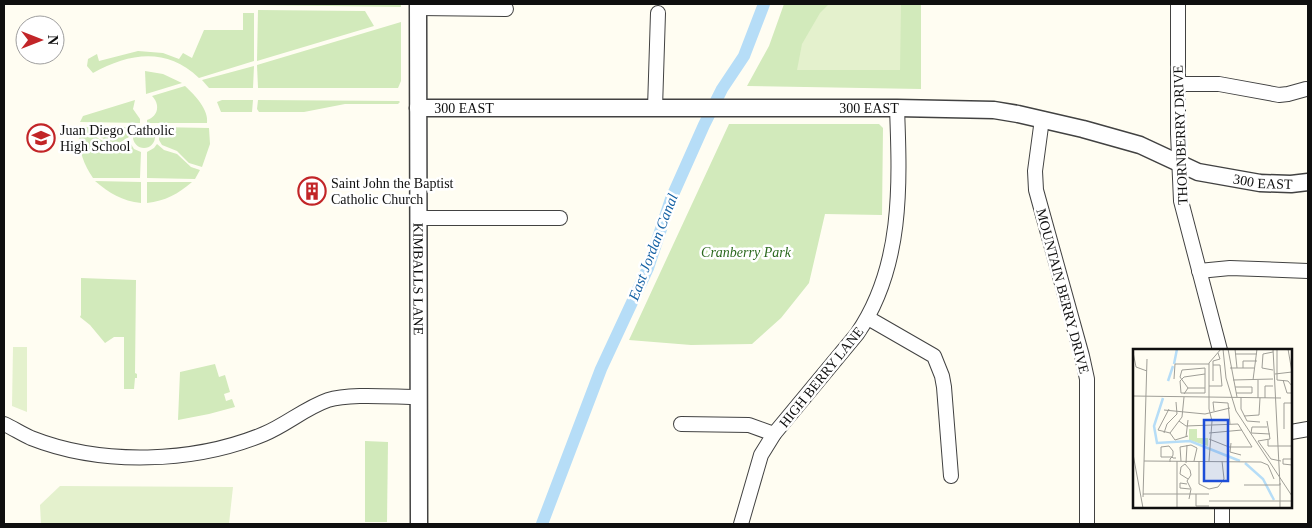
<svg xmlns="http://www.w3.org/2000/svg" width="1312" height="528" font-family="Georgia,serif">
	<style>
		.green { fill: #d2eabb }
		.pitch { fill: #e4f1cd }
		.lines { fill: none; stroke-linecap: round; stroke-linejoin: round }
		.canal { stroke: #b6ddf7; stroke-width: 12 }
		.minor-casing { stroke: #424242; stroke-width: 16 }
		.tertiary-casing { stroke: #424242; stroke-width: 19 }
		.minor { stroke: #fff; stroke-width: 14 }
		.tertiary { stroke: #fff; stroke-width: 16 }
		.labels { text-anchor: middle; stroke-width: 5; stroke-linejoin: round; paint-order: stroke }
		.street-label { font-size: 14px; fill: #0f0f0f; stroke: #fff }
		.poi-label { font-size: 14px; fill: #0f0f0f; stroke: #fff; text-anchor: start }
		.park-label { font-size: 14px; font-style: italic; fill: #2b691e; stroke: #fff }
		.water-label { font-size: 15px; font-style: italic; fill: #1662a4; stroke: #fff }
		.inset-river { fill: none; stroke: #b6ddf7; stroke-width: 2.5 }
		.inset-road { fill: none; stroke: #9f9e97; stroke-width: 1 }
		.view { fill: #1d4ed8; fill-opacity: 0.15; stroke: #1d4ed8; stroke-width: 2.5 }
		.inset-edge { fill: none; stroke: #0f0f0f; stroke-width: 2.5 }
	</style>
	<rect width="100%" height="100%" fill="#fffdf2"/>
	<g class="green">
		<path d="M258,4h143v3l-143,-2z"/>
		<path d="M784,4h137v85l-174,-3 22,-40z"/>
		<path d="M258,10l107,1 9,15 -117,35z"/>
		<path d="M243,13h11v48l-55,17c-33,-31 -69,-25 -106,-5l-6,-7 1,-7 9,-5 2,7 39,-10 25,2 16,6 4,-6 9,5 12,-28h39z"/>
		<path d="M401,22v59l-3,7h-140l-1,-23z"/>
		<path d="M254,66l-1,22h-44l-7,-8z"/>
		<path d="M145,71l18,3 19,9 -36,11z"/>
		<path d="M185,86c10,9 24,24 22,37h-60v-3c12,-4 13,-16 5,-24z"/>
		<path d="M135,100l-2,9 7,10v4l-60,-1 3,-6z"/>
		<path d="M222,100h31l-1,12h-31l-4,-10z"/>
		<path d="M258,100l141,1 1,1 -2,2h-53l-41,8h-45l-2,-3z"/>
		<path d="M729,124h150l4,4 -1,87 -57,-1 -16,69 -28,35 -29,26 -61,1 -62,-5z"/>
		<circle cx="144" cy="137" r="11"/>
		<path d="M80,127h52l-3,10 -10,6 -7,1 -18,-11 -15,-1z"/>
		<path d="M156,127l53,1 1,16 -8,23 -13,-4 -12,-12 -15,-6 -3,-5v-7z"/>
		<path d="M91,134l22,13 16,-6 5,8 7,3 -1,26h-47c-9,-13 -14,-27 -14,-43z"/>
		<path d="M157,144l7,6 13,4 14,13 9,3 -5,9 -48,-1v-26l7,-4z"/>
		<path d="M95,181l46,1v21c-19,-2 -32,-10 -46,-22z"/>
		<path d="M147,182h45c-14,12 -27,19 -45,21z"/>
		<path d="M81,278l55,2 -1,93 2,1v4h-2l-1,11h-10v-52h-10l-9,6 -15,-18 -10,-8 1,-2z"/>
		<path d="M215,364l4,13 6,-2 5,17 -6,2 2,7 6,-2 3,8 -26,7 -31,6 2,-48z"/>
		<path d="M365,441l23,1 -1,80h-22z"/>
	</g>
	<g class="pitch">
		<path d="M829,4h72l-1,66h-103l5,-26 18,-31z"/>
		<path d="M13,347h14v65l-15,-6z"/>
		<path d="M60,486l173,1 -4,37h-188l-1,-19z"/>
	</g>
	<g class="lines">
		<path class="canal" d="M542,524l59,-155 47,-101 23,-69 33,-74 18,-36 22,-33 20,-52"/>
		<g class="minor-casing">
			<g id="minor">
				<path d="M1178,4v130l3,67 39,149"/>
				<path d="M418,8l88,1"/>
				<path d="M1178,84h41l60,11 9,-1 18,-5"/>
				<path d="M655,108l3,-95"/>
				<path d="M1042,119l-7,52 1,19 46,166 5,23v145"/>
				<path d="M418,218h142"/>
				<path d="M1199,271l31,-3 78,3"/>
				<path d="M868,318l66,38 8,20 2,11 7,89"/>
				<path d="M4,424c9,4 18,10 27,14 71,28 163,25 233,-4 22,-9 41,-26 64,-34 21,-7 66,-3 90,-3"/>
				<path d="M681,424l68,1 25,9"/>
				<path d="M1291,432l17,-3"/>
				<path d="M741,524l20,-69 13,-21 83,-100c46,-67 43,-148 40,-226"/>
				<path d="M1222,524v-17"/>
			</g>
		</g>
		<g class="tertiary-casing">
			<g id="tertiary">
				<path id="s1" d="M418,4l1,520"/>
				<path id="s2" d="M418,108h479l97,2 24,4 65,15 57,16 58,27 62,11 31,1 17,-2"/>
			</g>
		</g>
		<use href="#minor" class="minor"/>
		<use href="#tertiary" class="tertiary"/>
	</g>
	<defs>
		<g id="school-ring" transform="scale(1.4375)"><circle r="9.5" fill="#fff" stroke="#c22528" stroke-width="1.5"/><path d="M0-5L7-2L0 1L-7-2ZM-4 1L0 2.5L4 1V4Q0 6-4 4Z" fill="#c22528"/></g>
		<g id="building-ring" transform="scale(1.4375)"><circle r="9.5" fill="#fff" stroke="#c22528" stroke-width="1.5"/><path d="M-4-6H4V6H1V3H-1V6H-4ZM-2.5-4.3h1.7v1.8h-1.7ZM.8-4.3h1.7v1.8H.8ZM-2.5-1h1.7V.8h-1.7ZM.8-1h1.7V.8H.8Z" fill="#c22528"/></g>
	</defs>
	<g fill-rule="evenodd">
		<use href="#school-ring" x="41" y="138"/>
		<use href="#building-ring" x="312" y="191"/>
	</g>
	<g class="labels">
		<g class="street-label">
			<text dy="5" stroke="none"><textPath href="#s2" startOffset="46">300 EAST</textPath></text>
			<text dy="5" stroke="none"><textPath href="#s2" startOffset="451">300 EAST</textPath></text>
			<text transform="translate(1180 135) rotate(-92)" y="5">THORNBERRY DRIVE</text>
			<text dy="5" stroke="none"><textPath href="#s2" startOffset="856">300 EAST</textPath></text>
			<text dy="5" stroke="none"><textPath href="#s1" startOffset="275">KIMBALLS LANE</textPath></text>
			<text transform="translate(1063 291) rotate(75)" y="5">MOUNTAIN BERRY DRIVE</text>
			<text transform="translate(821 377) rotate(-51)" y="5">HIGH BERRY LANE</text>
		</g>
		<g class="poi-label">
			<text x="60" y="135">Juan Diego Catholic<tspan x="60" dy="16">High School</tspan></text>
			<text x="331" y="188">Saint John the Baptist<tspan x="331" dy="16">Catholic Church</tspan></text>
		</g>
		<g class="park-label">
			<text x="746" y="257">Cranberry Park</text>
		</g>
		<g class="water-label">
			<text transform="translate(653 247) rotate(-69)" y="5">East Jordan Canal</text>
		</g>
	</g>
	<g transform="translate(1133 349)">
		<rect width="159" height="159" fill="#fffdf2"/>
		<path d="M56,80h8v9h11v8l-19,-6z" fill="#d2eabb"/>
		<path class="inset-river" d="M41,15l3,-15M35,32l5,-15M30,49l-9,28 3,17 33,-2 50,20M112,114l18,16 11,21"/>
		<path class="inset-road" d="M90,0l3,29 10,33 56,85M95,0l9,48M102,0l2,19M140,0l7,136M144,0v31l11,1 4,5M155,0l4,23M0,3l3,15 11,4M102,5h22M97,19h24M110,19v-7h14M49,21l23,-2v25h-24l-1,-12 4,-4 21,-3M49,21l-2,7 8,11M140,21l-11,-2 1,-14 10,-2M142,25l17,-2M41,30l1,-15h34M100,31l40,-1M120,31l4,-31M125,31v18M150,31l4,13h5M80,32v-20l7,-2 -2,-6M76,37h13l-2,-21h-7M102,38h17v6h-16M51,45l4,-6h17M0,47l148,2M108,48v12l6,12 13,1M132,49v-12h8M36,60l-11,21 12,3M31,61l41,4 25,-6M81,62l-1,-9 15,1 2,21M111,67l15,-1 1,-17M46,72l7,5 52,-2 14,23h-23l-20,-8M134,72l3,18 -12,2 13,18 10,2M134,78h-15l-1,6 19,1M151,80v-26h8M31,84l3,-9 10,-10 -1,-12M37,84l12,-16 2,-20M37,84l5,7 13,-4M76,84l33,-3M53,88l2,-17M135,91v6h24M98,94l-1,9 11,3M0,105l10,54M159,110h-9v5l9,1M11,112l117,1 7,3 6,14M44,112v47M48,112l-1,-14 11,-2 6,3 -3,13M66,112v23l10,5 9,-2 6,-8 -2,-18M76,112l3,-40 -3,-12v-46l12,-14M37,113v-3l2,-2 1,-2v-4l-4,-5 -8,1v10h11l1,1h3M53,114l1,-18M55,130l-8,-5 1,-7 4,-3 5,6 1,5 -4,6 4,8 -2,10M147,134v25M54,135l-7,-1v5l10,1M111,136h36M10,145h66M63,145v12h13M10,148l4,-138M76,152h83"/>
		<path class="view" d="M71,71h24v61h-24z"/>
		<rect width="159" height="159" class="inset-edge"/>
	</g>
	<rect width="1312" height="528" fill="none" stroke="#0f0f0f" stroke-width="10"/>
	<g transform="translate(40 40) rotate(90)"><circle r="24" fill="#ffffff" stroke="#9f9f9f"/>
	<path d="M0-4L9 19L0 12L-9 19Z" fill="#c22528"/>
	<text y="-8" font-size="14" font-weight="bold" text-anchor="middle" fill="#0f0f0f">N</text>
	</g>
</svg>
